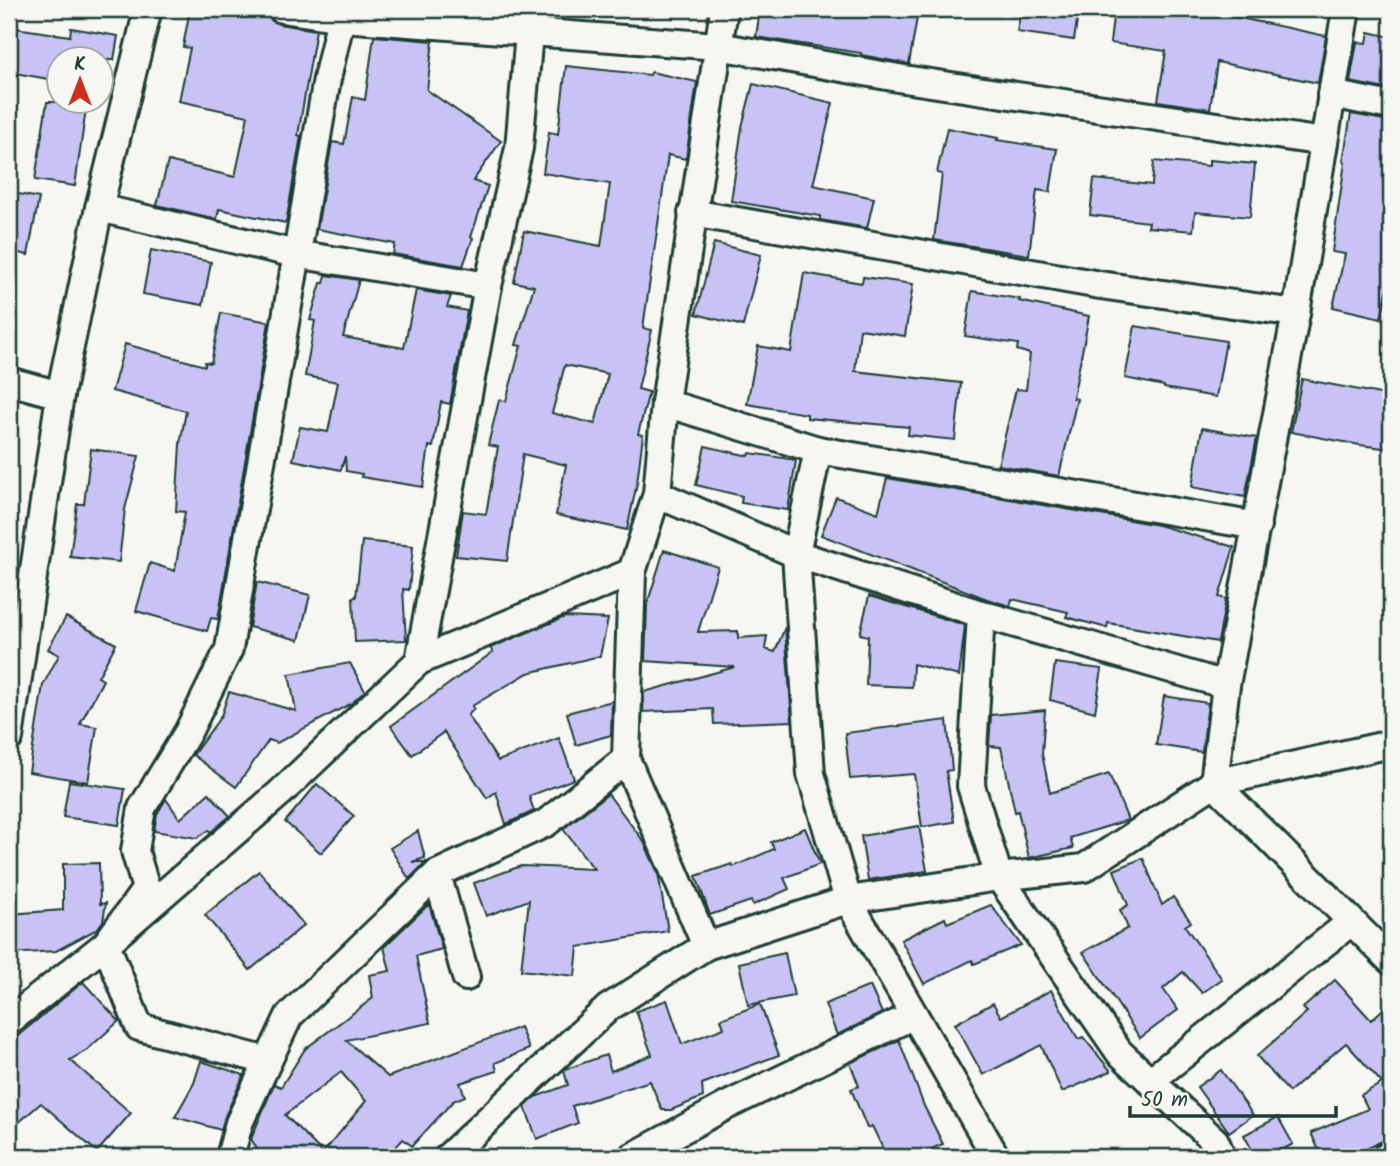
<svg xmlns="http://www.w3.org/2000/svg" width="1400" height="1166" font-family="Kalam,sans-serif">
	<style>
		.building { fill: #c9c3f5; stroke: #1f3d34; stroke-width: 2; fill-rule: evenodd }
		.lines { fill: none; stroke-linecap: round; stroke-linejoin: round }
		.street-casing { stroke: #1f3d34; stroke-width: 32 }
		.street { stroke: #f6f6f2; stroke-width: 26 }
	</style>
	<rect width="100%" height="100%" fill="#f6f6f2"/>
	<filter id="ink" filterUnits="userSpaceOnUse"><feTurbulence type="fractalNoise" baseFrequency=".0143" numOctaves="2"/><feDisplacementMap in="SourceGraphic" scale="14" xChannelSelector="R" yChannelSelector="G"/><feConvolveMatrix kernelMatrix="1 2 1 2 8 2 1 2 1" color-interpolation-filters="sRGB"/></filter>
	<g filter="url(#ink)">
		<g class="building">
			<path d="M190,9h77l5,12 7,3 37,6 -18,105 3,1 -15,87 -67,-14 -2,10 -60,-14 11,-44 67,16 13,-61 -69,-15 11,-53 -7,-1z"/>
			<path d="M760,9h137l21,3 -9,52 -48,-9v-2l-105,-16z"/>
			<path d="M1021,9h58l-5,31 -57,-8z"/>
			<path d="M1114,9h108l-1,5 105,22 -8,47 -101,-21 -7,47 -52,-8 8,-50 -56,-8z"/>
			<path d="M15,28l55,8 1,-8 47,8 -4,24h-54v21l-51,-9z"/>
			<path d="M1369,32l22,5v53l-41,-8 7,-40 10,1z"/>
			<path d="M374,36l59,5 -6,49 74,51 -28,40 15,5 -17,51 2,1 -10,28 -70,-12 2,-10 -78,-15 15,-87 12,2 9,-47 12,3z"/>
			<path d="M566,66l84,9 1,-3 46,10 -11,77 -18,-4 -25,173 9,2 -14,59 11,3 -11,42 5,1 -6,48 -10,47 -71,-15 10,-50 -43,-11 -16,107 -51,-5 7,-45 23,3 12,-67 -10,-2 11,-45 7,1 15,-55 -5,-1 18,-59 -20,-4 10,-51 77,15 9,-62 -67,-11 6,-41 9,2zM565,365l43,9 -13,50 -43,-11z"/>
			<path d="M753,84l80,19 -20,82 61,13 -7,30 -47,-8v-4l-89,-15 11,-74z"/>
			<path d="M47,102h40l-12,84 -40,-6z"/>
			<path d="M1351,114l40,7v79l-2,20 2,1v26l-3,25 3,2 -10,44 -48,-11 12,-53 -13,-2 13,-90 -2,-1z"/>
			<path d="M947,128l51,10 -1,2 60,9 -7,43 -13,-2 -8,65 -95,-15 8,-66 -5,-1z"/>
			<path d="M1209,160l46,4 -5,53 -55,-5 -2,19 -45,-4 1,-5 -59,-7 4,-36 58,6 2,-24 55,5z"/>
			<path d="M9,192l30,6 -11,57 -19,-4z"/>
			<path d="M714,243l47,12 -18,71 -47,-12z"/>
			<path d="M151,250l60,12 -8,43 -60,-11z"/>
			<path d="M804,273l58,10 1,-6 50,7 -8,52 -45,-7 -5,42 106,12 -6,57 -47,-5 1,-8 -102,-9v-4l-60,-10 11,-58 33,6z"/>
			<path d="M326,275l33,5 -16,57 61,11 12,-58 35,6 -4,11 20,4 -17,93 -9,-2 -8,45 -4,-1 -6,41 -62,-10 1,-3 -16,-3 -1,-15 -4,14 -48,-10 7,-33 28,5 10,-50 -33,-6 10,-55 -5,-1 11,-37h3z"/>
			<path d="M972,291l48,8 -1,2 70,15 -16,82 4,1 -18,77 -61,-11 18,-76 10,1 4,-36 -13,-4 1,-6 -53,-8z"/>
			<path d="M221,313l48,9 -51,297 -7,-1 -4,13 -71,-20 14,-48 25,8 10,-59 -9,-1 4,-67 6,-33 -74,-20 13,-47 80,22v-4l6,1z"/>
			<path d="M1135,326l91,15 -10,56 -52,-9v-2l-39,-8z"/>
			<path d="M1302,379l89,17v53l-31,-4 -69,-13z"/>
			<path d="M1202,428l55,10 -12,59 -53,-10z"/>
			<path d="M705,446l44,10 1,-3 46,7 -8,50 -47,-7 1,-7 -46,-11z"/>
			<path d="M91,449l48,7 -14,53 -6,53 -49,-5 7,-53h7z"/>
			<path d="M887,478l271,47 76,22 -15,50 7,2 -8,43 -110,-19 -1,5 -41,-11 2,-5 -56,-13 -2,7 -23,-7 -166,-64 15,-38 42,16z"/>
			<path d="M362,541l51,5 -4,44 -6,-1 3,51 -51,2 -2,-45h3z"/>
			<path d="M664,550l54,17 -20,65 40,-1v7l29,-2 -2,13 10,3 10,-25 7,94 -78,3 -1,-15 -70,3 1,-20 91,-25 -90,-6 2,-56z"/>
			<path d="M257,582l53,13 -11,45 -50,-13z"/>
			<path d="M869,596l96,29 -6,51 -46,-12 -1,23 -46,-2 2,-49 -8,-2z"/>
			<path d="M66,617l50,27 -18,33 5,3 -23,44 17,3 -9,55 -59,-10 14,-87 16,-30 -11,-6z"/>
			<path d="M565,617l43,2 -8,37 -72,17 -56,33 2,3 -6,6 30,46 61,-23 15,41 -45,17 5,15 -28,13 -10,-32 -9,6 -43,-66 -32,23 -21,-29 102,-74 -3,-4z"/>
			<path d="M350,663l15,28 -13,12 -75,40 -8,-3 -33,47 -43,-32 28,-39 8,-24 67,19 -7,-37z"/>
			<path d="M1055,663l47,6 -7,43 -45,-12z"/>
			<path d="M1164,696l44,7 -6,49 -46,-7z"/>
			<path d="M612,701l-1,34 -35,10 -9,-32z"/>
			<path d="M1045,710l-3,44 8,39 59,-19 19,46 -58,18 3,10 -44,10 -11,-47 -3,1 -14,-65 -12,-1 2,-31z"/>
			<path d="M947,720l5,50 -6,1 8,51 -32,5 -8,-53 -64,5 -5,-46z"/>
			<path d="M69,781l56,8 -6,36 -56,-8z"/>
			<path d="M317,784l37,32 -33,37 -36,-31z"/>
			<path d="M209,793l21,23 -19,16 -2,-2 -12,8 -43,-7 3,-17 9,-15 14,20z"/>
			<path d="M608,794l36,48 14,31 10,58 -90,16 -3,29 -54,-6 8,-70 -43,16 -12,-33 47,-17 73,3 -31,-40z"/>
			<path d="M919,826l8,45 -59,9 -7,-44z"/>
			<path d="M805,828l15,36 -36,14 5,11 -36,16 -2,-4 -41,14 -14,-39 36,-12 1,3 41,-18 -3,-7z"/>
			<path d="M418,831l7,27 -13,4h14l-17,17 -19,-31z"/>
			<path d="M1143,858l19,47 11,-8 18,25 -6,4 37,53 -20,14 -19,-21 -20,17 15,21 -38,28 -57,-86 45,-24 -8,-18 8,-5 -14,-35z"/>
			<path d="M99,863l1,41 6,-1 -3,18 -6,8 -41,22 -47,3v-40l54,-4v-46z"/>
			<path d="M259,871l45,54 -54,45 -45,-55z"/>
			<path d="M429,904l13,45 -26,7 14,67 -84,17 42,37 132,-50 9,22 -34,14 2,8 -37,12 5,13 -12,5 -41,45 -9,-7 -16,18h-125l-11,-18 23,-55 7,3 24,-38 68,-51 -4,-23 21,-4 -6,-24zM341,1072l25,29 -43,52 -38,-38z"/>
			<path d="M991,905l30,40 -47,19 -2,-4 -48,24 -23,-44 44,-22 2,5z"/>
			<path d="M785,953l9,43 -46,9 -9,-42z"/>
			<path d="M1335,980l36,40 20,-18v138l-11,2 -29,15h-29l-11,-24 57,-24 -7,-14 21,-12 -36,-40 -57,49 -32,-36 50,-44 -4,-4z"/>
			<path d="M83,982l36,39 -32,29 -17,10 61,53 -34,39 -56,-49 -32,28v-88z"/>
			<path d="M870,986l12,27 -45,22 -12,-31z"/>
			<path d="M1051,990l27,49 5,-2 28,34 -49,21 -21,-47 -58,30 -28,-51 38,-21 8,14z"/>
			<path d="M667,1000l15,44 42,-16 -3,-9 39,-15 19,51 -77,29 1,13 -32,13h-9l-12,-29 -78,25 6,17 -41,16 -12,-32 10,-10 33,-12 -4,-14 2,-2 40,-14 5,16 41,-16 -16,-44z"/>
			<path d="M899,1040l25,66 19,38 -30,13h-26l-15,-31 -5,2 -16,-39 8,-3 -9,-23z"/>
			<path d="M201,1061l43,14 -19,41 -4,14 -46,-13 19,-34z"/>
			<path d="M1221,1070l32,45 -24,17 -32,-45z"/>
			<path d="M1278,1117l15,27 -24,13h-13l-12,-22z"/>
		</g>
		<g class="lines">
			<g class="street-casing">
				<g id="street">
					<path d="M282,9l60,9 376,28 186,33 420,63"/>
					<path d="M1331,94l60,12"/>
					<path d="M99,208l197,46 192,32"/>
					<path d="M692,213l408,72 196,28"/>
					<path d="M9,381l51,14"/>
					<path d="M665,403l153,47 439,76"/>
					<path d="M818,450l-22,104 15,220 37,126 148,257"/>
					<path d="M657,494l139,60 185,60 245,71"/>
					<path d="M981,614l-10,172 28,91 120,175 96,89 7,16"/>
					<path d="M419,661l69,-375 31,-138 10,-115 4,-24"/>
					<path d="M9,738l51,-343 39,-187 49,-199"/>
					<path d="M1214,783l12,-98 70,-372 50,-304"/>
					<path d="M1214,783l177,178"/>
					<path d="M437,874l29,103"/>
					<path d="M106,944l40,-55 -11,-38 7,-43 46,-76 41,-83 98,-570 16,-70"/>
					<path d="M106,944l33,83 129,34"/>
					<path d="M706,946l-80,-187 6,-187 25,-78 8,-91 59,-394"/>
					<path d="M9,1021l97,-77 174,-151 139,-132 213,-89"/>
					<path d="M1150,1081l201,-159"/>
					<path d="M230,1157l9,-34 50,-107 148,-142 109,-51 80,-64"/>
					<path d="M448,1157l160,-149 98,-62 142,-46 151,-23 85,-9 130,-85 177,-39"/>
					<path d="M632,1157l94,-51 188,-91"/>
					<path d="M1386,1157l5,-2"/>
				</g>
			</g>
			<use href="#street" class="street"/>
		</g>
	</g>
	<rect width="1400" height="1166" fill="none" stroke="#f6f6f2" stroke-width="35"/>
	<rect x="18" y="18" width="1365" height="1131" fill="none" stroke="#1f3d34" stroke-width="2.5" filter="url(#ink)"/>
	<g transform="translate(80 80)"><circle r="33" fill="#f6f6f2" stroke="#a0aca6" stroke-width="2"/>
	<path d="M0-5L12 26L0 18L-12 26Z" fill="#c8321e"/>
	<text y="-10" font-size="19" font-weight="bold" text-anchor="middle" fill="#1f3d34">K</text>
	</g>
	<path d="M1130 1106v10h206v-10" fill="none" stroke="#1f3d34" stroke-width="3.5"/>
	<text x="1141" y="1106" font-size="21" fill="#1f3d34" stroke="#f6f6f2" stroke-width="5" paint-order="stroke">50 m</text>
</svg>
